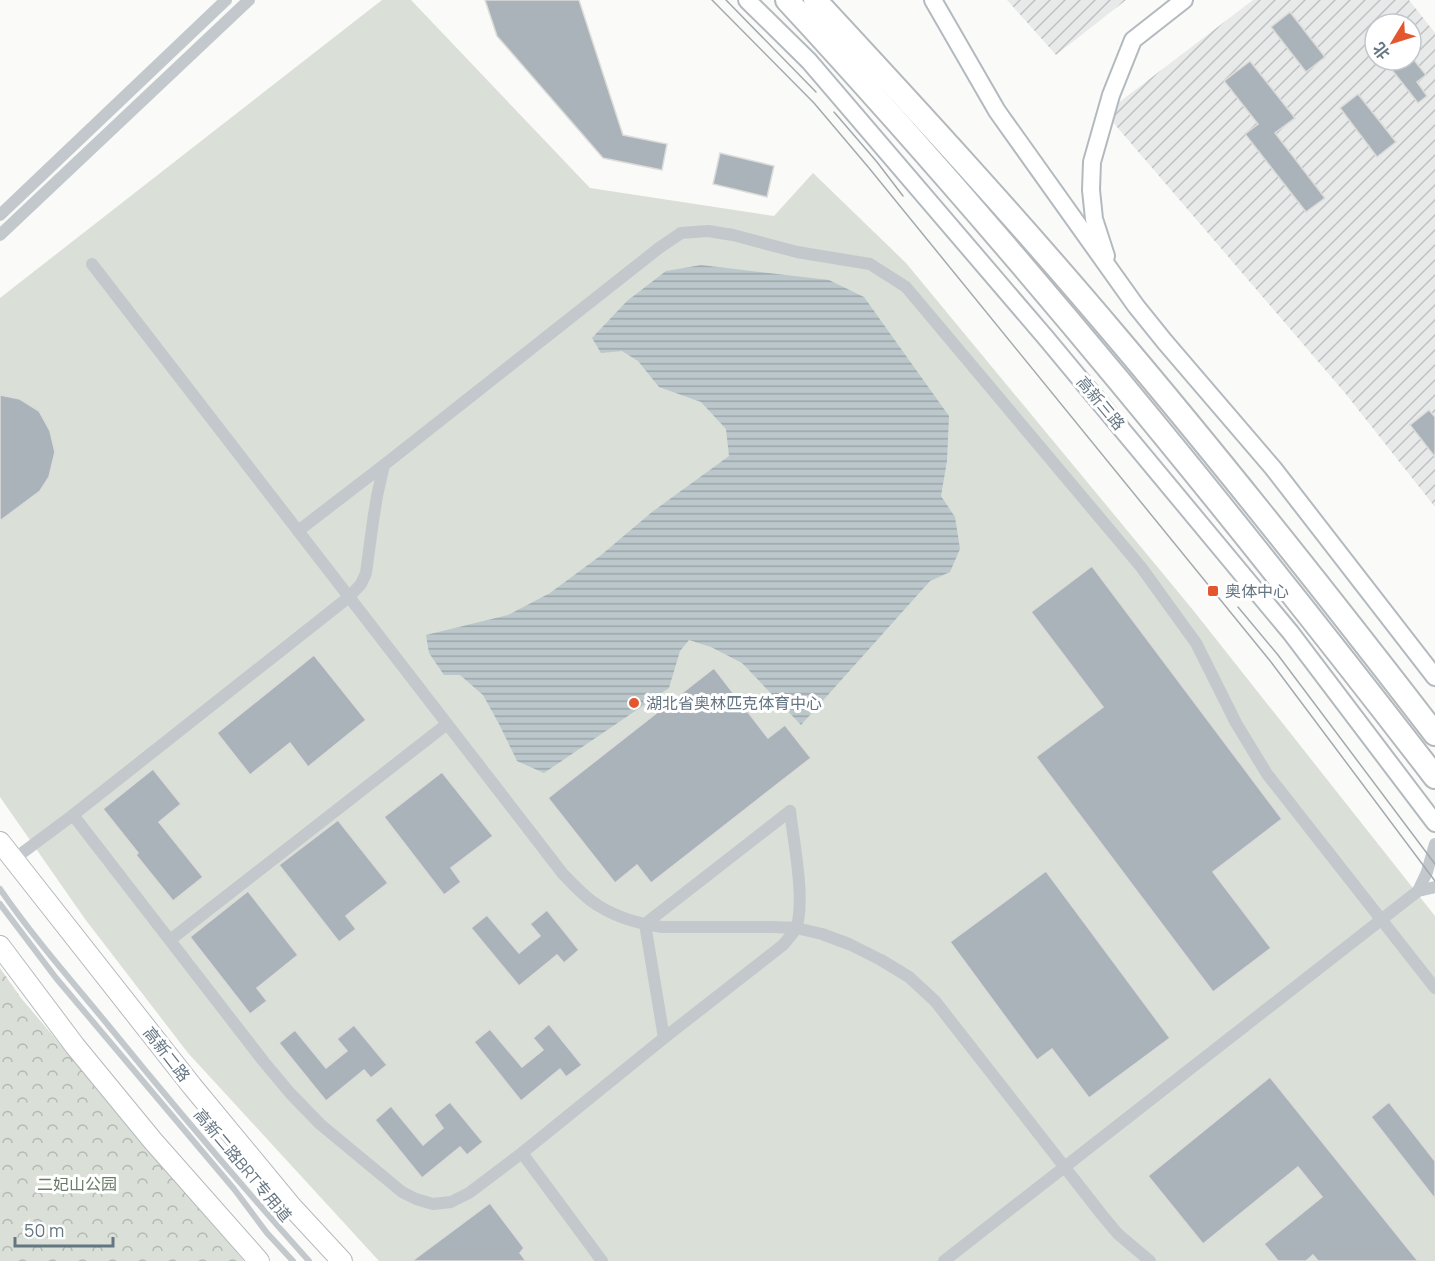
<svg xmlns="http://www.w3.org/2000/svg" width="1435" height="1261" font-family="Manrope,'Noto Sans SC',sans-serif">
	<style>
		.industrial { fill: url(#industrial-furrows); fill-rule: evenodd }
		.forest { fill: url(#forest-crowns) }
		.pitch { fill: #dadfd7 }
		.water { fill: url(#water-rules) }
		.building { fill: #aab3b9; stroke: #dcdcda; stroke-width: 1.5 }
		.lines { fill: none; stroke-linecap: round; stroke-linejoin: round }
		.secondary-casing { stroke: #b3babf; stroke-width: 20 }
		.primary-casing { stroke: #b5babe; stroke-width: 22 }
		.highway-casing { stroke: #b4b9bd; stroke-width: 26 }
		.lane { stroke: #c3c8cc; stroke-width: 6 }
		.street { stroke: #c3c8cc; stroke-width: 12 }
		.secondary { stroke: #fff; stroke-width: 16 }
		.primary { stroke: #fff; stroke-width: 20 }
		.highway { stroke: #fff; stroke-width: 22 }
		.tram { stroke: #a2aab0; stroke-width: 1.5 }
		.poi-dot { fill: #e4572e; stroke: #fff; stroke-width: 2 }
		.labels { text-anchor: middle; stroke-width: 6; stroke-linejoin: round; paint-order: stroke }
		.street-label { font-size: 16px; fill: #657683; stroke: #fff }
		.poi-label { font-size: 16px; fill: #657683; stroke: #fff; text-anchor: start }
		.park-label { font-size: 16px; fill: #687a64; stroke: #fff }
	</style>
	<defs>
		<pattern id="industrial-furrows" width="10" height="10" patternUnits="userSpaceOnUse" patternTransform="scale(1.5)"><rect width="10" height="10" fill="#e8e9e9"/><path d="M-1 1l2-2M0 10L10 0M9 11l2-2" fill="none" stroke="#c0c1c2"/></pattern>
		<pattern id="forest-crowns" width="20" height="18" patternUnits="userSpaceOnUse" patternTransform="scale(1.5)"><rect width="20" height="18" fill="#dadfd7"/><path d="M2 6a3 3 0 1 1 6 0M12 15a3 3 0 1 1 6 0" fill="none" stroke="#b4b9b4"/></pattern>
		<pattern id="water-rules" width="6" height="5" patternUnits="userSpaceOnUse" patternTransform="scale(1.5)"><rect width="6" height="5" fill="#bbc7cb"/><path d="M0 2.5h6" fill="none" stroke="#9ca6aa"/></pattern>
	</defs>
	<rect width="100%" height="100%" fill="#fafaf8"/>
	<g class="industrial">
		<path d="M1007,0h119l-70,55z"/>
		<path d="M1253,0h156l26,33v474l-90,-114 -240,-280zM1375,24h36v36h-36z"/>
	</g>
	<path class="forest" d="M0,968l21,30 223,263h-244z"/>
	<path class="pitch" d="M382,0h29l179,188 184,28 39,-43 93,90 287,347 242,306v345h-1056l-191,-208 -103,-134 -85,-122v-499z"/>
	<path class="water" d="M701,265l128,15 35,17 85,119 -2,45 -6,35 14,21 5,32 -10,23 -20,9 -129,144 -59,-62 -31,-16 -22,-7 -9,11 -11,37 -125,85 -27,-12 -18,-37 -16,-29 -23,-20h-16l-15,-22 -3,-18 82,-20 42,-22 50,-37 52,-44 77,-56 -3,-27 -25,-27 -42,-15 -21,-26 -16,-10 -21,2 -9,-15 35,-37 39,-30z"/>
	<g class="building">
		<path d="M485,0h94l44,135 44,9 -5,26 -59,-12 -106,-122z"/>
		<path d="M1290,12l35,45 -19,15 -35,-45z"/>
		<path d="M1404,60h10l12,15 -9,7 10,14 -9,7 -26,-33z"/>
		<path d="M1250,61l45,57 -20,15 50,65 -19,14 -61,-78 13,-10 -34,-43z"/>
		<path d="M1358,94l38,48 -19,15 -37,-49z"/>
		<path d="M720,153l54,13 -7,31 -54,-13z"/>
		<path d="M0,395l20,4 19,12 11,20 5,21 -6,25 -9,14 -40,30z"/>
		<path d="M1429,410l6,7v40l-25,-32z"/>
		<path d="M1092,566l190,253 -69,53 58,76 -58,44 -177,-235 67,-50 -72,-95z"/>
		<path d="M314,655l52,65 -58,47 -18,-24 -40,32 -33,-42z"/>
		<path d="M714,668l54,70 17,-13 26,33 -160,125 -14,-18 -22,18 -67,-85z"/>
		<path d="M153,769l28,35 -22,18 44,55 -30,24 -37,-46 2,-2 -35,-44z"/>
		<path d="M442,772l51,64 -42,32 10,14 -17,13 -60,-78z"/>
		<path d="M338,820l50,63 -42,33 10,13 -17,13 -60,-77z"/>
		<path d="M1046,871l124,167 -81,60 -37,-49 -15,11 -87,-118z"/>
		<path d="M248,891l50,64 -41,33 10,13 -17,13 -60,-77z"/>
		<path d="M547,910l32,40 -15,13 -7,-8 -38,31 -48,-58 16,-13 32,38 21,-17 -10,-12z"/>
		<path d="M549,1024l33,41 -16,12 -6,-8 -39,32 -47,-59 16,-13 32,38 21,-17 -10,-12z"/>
		<path d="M354,1025l33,40 -16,13 -7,-8 -38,31 -47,-58 16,-13 31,38 21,-17 -10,-12z"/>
		<path d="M1270,1077l148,184h-100l-5,-6 -7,6h-28l-14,-17 58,-47 -24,-30 -95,77 -55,-68z"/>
		<path d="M450,1102l33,40 -16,13 -7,-8 -38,31 -47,-58 16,-14 32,39 20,-17 -9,-13z"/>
		<path d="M1389,1102l46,59v38l-64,-82z"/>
		<path d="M490,1203l34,45 -4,5 6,8h-114z"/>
	</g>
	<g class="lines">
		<g class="secondary-casing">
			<g id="secondary">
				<path d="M747,0l62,61 237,277 245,295 144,190"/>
				<path d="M933,0l64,111 139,195 29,36 108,126 162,209"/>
				<path d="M1106,256l-12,-37 -3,-29 1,-28 19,-67 22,-55 51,-40"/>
			</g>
		</g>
		<g class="primary-casing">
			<g id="primary">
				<path d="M0,842l192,244 100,121 50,54"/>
				<path d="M0,946l75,100 78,95 106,120"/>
			</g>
		</g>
		<g class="highway-casing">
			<g id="highway">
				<path d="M787,0c229,248 442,510 648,777"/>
				<path d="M815,0c102,110 203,220 300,335 110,130 216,264 320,399"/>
			</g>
		</g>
		<g class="lane">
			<path d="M0,889c33,48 71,91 108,136 65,80 132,159 201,236"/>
			<path d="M0,904l56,74 178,211 33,44 26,28"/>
		</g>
		<g class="street">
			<path d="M0,215l226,-215"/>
			<path d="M0,235l249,-235"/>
			<path d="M92,264l471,610c11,11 23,25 36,32 19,12 41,18 63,21h110l24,1 26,6 27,10 32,16 28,17 26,24 167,214 16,19 32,27"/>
			<path d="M298,531l86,-66 275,-217 22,-15 27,-2 25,4 64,17 73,12 36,23 235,280 55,76 40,80 31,51 168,214"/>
			<path d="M73,815l191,247 26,31 30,31 82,68 14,7 17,5 18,-2 18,-9 53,-40 142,-115 119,-93c4,-5 9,-10 12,-15 12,-23 -2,-92 -5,-119"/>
			<path d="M14,859l59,-44 276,-218 12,-13 5,-11 7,-52 4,-25 7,-31"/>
			<path d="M1418,891l9,-19 8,-28"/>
			<path d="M170,940l277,-216"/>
			<path d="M664,1038l-19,-114 145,-113"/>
			<path d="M522,1153l80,108"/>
			<path d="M944,1261l474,-370 17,-4"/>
		</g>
		<use href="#secondary" class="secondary"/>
		<use href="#primary" class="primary"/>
		<use href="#highway" class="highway"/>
		<g class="tram">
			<path d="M712,0l102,103 55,65 402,494 164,219"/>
			<path d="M726,0l90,92"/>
			<path d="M834,112l43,50 26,34"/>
			<path d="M1238,607l40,48 157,209"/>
		</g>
	</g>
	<g class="poi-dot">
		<rect x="1207" y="585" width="12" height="12" rx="3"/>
		<circle cx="634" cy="703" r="6"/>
	</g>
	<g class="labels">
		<g class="street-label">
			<text transform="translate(1101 403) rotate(50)" y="6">高新三路</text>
			<text transform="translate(167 1054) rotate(52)" y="6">高新二路</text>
			<text transform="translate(243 1165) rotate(50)" y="6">高新二路BRT专用道</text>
		</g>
		<g class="poi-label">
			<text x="1225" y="597">奥体中心</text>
			<text x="646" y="709">湖北省奥林匹克体育中心</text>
		</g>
		<g class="park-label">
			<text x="77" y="1190">二妃山公园</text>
		</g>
	</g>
	<g transform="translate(1393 42) rotate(232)"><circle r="28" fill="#ffffff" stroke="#c1c8cd" stroke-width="1.5"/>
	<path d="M0-4.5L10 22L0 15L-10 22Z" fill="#e4572e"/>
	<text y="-9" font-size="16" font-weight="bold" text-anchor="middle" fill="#657683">北</text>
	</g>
	<path d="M15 1237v9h98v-9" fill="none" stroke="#657683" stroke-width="3"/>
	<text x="24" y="1237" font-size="18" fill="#657683" stroke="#ffffff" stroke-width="4.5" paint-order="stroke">50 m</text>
</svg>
